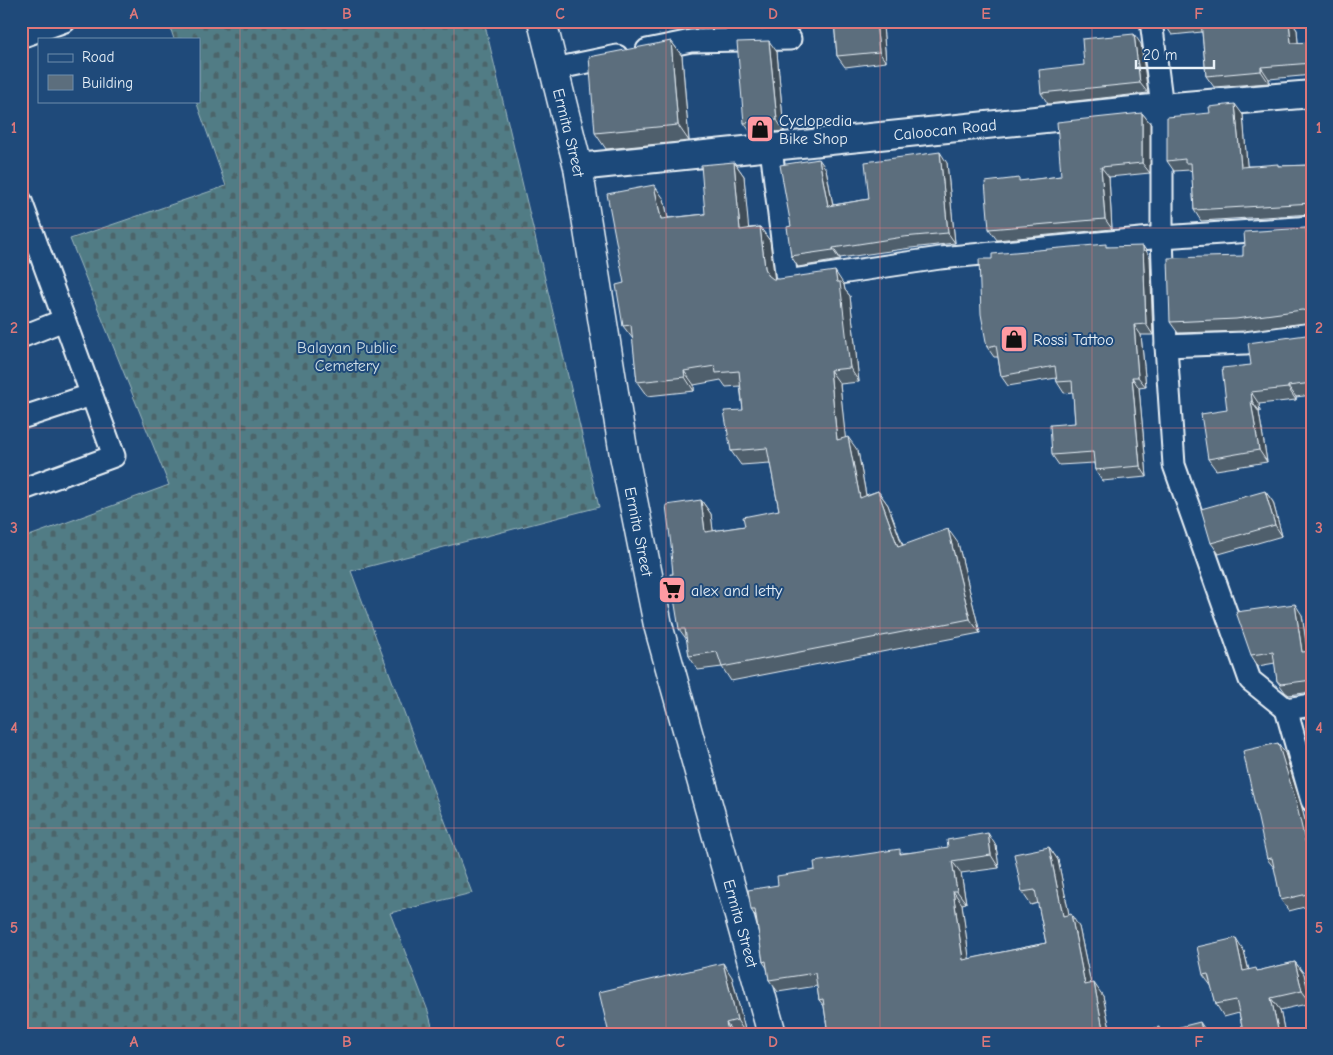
<svg xmlns="http://www.w3.org/2000/svg" width="1333" height="1055" font-family="'Comic Neue',sans-serif">
	<style>
		.cemetery { fill: url(#cemetery-stones); stroke: #9cb6be }
		.lines { fill: none; stroke-linecap: round; stroke-linejoin: round }
		.minor-casing { stroke: #e8f1f8; stroke-width: 25 }
		.tertiary-casing { stroke: #e8f1f8; stroke-width: 30 }
		.secondary-casing { stroke: #e8f1f8; stroke-width: 31 }
		.minor { stroke: #1f4a7a; stroke-width: 21 }
		.tertiary { stroke: #1f4a7a; stroke-width: 26 }
		.secondary { stroke: #1f4a7a; stroke-width: 28 }
		.wall { fill: #4f5f6c; stroke: #e8f1f8 }
		.shaded-wall { fill: #404d58; stroke: #e8f1f8 }
		.building { fill: #5c6e7d; stroke: #e8f1f8 }
		.grid { fill: none; stroke: #dd787b; stroke-width: 1; stroke-opacity: 0.55 }
		.labels { text-anchor: middle; stroke-width: 4; stroke-linejoin: round; paint-order: stroke }
		.poi-label { font-size: 16px; fill: #e8f1f8; stroke: #1f4a7a; text-anchor: start }
		.street-label { font-size: 16px; fill: #e8f1f8; stroke: #1f4a7a }
		.park-label { font-size: 16px; fill: #d1dfe7; stroke: #1f4a7a }
		.neatline { fill: none; stroke: #dd787b; stroke-width: 2 }
		.grid-label { font-size: 16px; text-anchor: middle; font-weight: bold; fill: #dd787b }
	</style>
	<defs>
		<pattern id="cemetery-stones" width="16" height="16" patternUnits="userSpaceOnUse" patternTransform="scale(1.25)"><rect width="16" height="16" fill="#517c85"/><path d="M2 7V4a2 2 0 0 1 4 0v3zM10 15v-3a2 2 0 0 1 4 0v3z" fill="#4c656a"/></pattern>
	</defs>
	<rect width="100%" height="100%" fill="#1f4a7a"/>
	<filter id="ink" filterUnits="userSpaceOnUse"><feTurbulence type="fractalNoise" baseFrequency=".02" numOctaves="2"/><feDisplacementMap in="SourceGraphic" scale="10" xChannelSelector="R" yChannelSelector="G"/><feConvolveMatrix kernelMatrix="1 2 1 2 8 2 1 2 1" color-interpolation-filters="sRGB"/></filter>
	<g filter="url(#ink)">
		<path class="cemetery" d="M168,21h316l115,486 -248,64 121,322 -82,20 38,98 6,23h-413v-495l148,-54 -99,-246 156,-53 -30,-85h3v-62h-25z"/>
		<g class="lines">
			<g class="minor-casing">
				<g id="minor">
					<path d="M1151,21l11,86v130l4,109 8,119 76,215 36,29 26,-4"/>
					<path d="M21,37l44,-16"/>
					<path d="M647,50l44,-9 99,-2"/>
					<path d="M554,69l63,-13"/>
					<path d="M771,148l16,133 153,-23 222,-21 150,-10"/>
					<path d="M21,201l93,255 -93,34"/>
					<path d="M21,337l43,-17"/>
					<path d="M1166,346l79,-3 67,-9"/>
					<path d="M21,418l70,-23"/>
					<path d="M1286,709l26,92"/>
				</g>
			</g>
			<g class="tertiary-casing">
				<g id="tertiary">
					<path id="s1" d="M578,167l584,-60 150,-13"/>
				</g>
			</g>
			<g class="secondary-casing">
				<g id="secondary">
					<path id="s2" d="M542,21l36,146 46,288 34,170 114,409"/>
				</g>
			</g>
			<use href="#minor" class="minor"/>
			<use href="#tertiary" class="tertiary"/>
			<use href="#secondary" class="secondary"/>
		</g>
		<g class="wall">
			<path d="M834,21h45l4,5 3,36 -41,5 -8,-11z"/>
			<path d="M1164,21h127l6,9 1,13 14,-1v33l-43,4v4l-55,4 -8,-11 -4,-44 -30,3 -8,-12z"/>
			<path d="M671,41l11,15 7,85 -83,8 -11,-16z"/>
			<path d="M1141,44l7,49 -100,11 -7,-11 43,-28z"/>
			<path d="M777,52l7,79 -32,3 -8,-11z"/>
			<path d="M1142,113l8,10v50l-41,4 3,52 -115,11 -8,-11 32,-48 40,-5z"/>
			<path d="M1243,115l4,51h32l33,-1v49l-111,7 -7,-11 -2,-38 -2,-2 -16,1 -7,-10z"/>
			<path d="M734,162l10,14 4,52 12,-1 10,14 4,38 70,6 1,5 5,6 9,86 -19,2 5,54 13,13 8,44 12,-4 10,14 15,40 55,-2 22,90 -249,48 -9,-14 -24,3 -9,-14 -2,-16 -8,-11 -6,-55 -1,-21 29,-53 10,14 2,17 32,-5 34,-16 -9,-47 -29,2 -10,-14 12,-41 -3,-24 -14,1 -5,-7 -27,5v6l-47,5 -10,-14 -4,-43 -10,-13 1,-43 40,-84 4,19 37,-4z"/>
			<path d="M947,163l8,80 -44,5 -71,10v2l-42,7 -7,-11v-30l35,-57 7,36 36,-6z"/>
			<path d="M1306,228l6,8v86l-68,9 -66,2 -8,-11 73,-66 2,-10z"/>
			<path d="M1108,247l42,10 3,78h-12l5,52 -7,1 8,89 -45,4 -7,-11 -1,-7 -35,2 -7,-10 23,-32 -2,-31 -9,1 -7,-11 -1,-4 -48,8 -7,-10 -3,-19h-4l-7,-10 5,-88z"/>
			<path d="M1312,332v63l-16,2v3l-37,4 1,8h-1l8,50 -51,8 -8,-11 19,-49 24,-45z"/>
			<path d="M1265,491l8,11 9,34 -63,18 -8,-11z"/>
			<path d="M1302,615l5,36h5v41l-23,3 -4,-3 -8,-11 -2,-18 -17,3 -7,-11z"/>
			<path d="M1278,743l7,10 17,55 10,42v55l-23,6 -8,-11 -6,-31 -8,-10z"/>
			<path d="M996,846l3,22 -38,5 5,30 -4,1 7,55 77,-16 -8,-40 -7,2 -9,-13 27,-45 9,13 11,55 10,12 12,57 12,12 8,38h-283l-4,-28 -5,-6 -2,-14 -39,6 -9,-12 -2,-12 -4,-6 -7,-45 -5,-7 27,-25 37,-15 88,-17z"/>
			<path d="M1244,951l5,19 9,1 37,-9 9,12 7,29 -31,7 5,24h-41l-5,-21 -15,4 -8,-13 -4,-17 -9,-12z"/>
			<path d="M732,977l14,57h-137z"/>
		</g>
		<g class="shaded-wall">
			<path d="M876,21h3l4,5 3,36 -7,-10z"/>
			<path d="M1289,21h2l6,9 2,25 -8,-12z"/>
			<path d="M1134,34l7,10 7,49 -8,-10z"/>
			<path d="M671,41l11,15 7,85 -11,-16z"/>
			<path d="M769,41l8,11 7,79 -7,-11z"/>
			<path d="M1261,67l8,12v4l-8,-12z"/>
			<path d="M1235,104l8,11 5,62 -7,-10z"/>
			<path d="M1142,113l8,10v50l-8,-10z"/>
			<path d="M940,152l7,11 8,80 -7,-10z"/>
			<path d="M819,159l7,10 9,47 -7,-10z"/>
			<path d="M734,162l10,14 6,68 -10,-14z"/>
			<path d="M1101,167l8,10 3,52 -7,-10z"/>
			<path d="M654,185l10,14 7,34 -10,-14z"/>
			<path d="M760,227l10,14 5,41 -7,-7 -3,-7z"/>
			<path d="M1306,228l6,8v41l-2,-3z"/>
			<path d="M1143,246l7,11 3,78 -7,-11z"/>
			<path d="M833,248l7,10v2l-7,-10z"/>
			<path d="M835,271l9,14 1,5 5,6 9,86 -9,-14z"/>
			<path d="M1134,325l7,10 5,52 -8,-10z"/>
			<path d="M830,370l10,14 7,70 -10,-14z"/>
			<path d="M684,371l10,14v6l-9,-14z"/>
			<path d="M1132,377l7,11 8,89 -7,-11z"/>
			<path d="M1288,386l8,11v3l-8,-12z"/>
			<path d="M1251,392l8,12 1,8 -8,-11z"/>
			<path d="M1251,401l8,11 8,50 -8,-12z"/>
			<path d="M848,437l10,14 11,61 -9,-14z"/>
			<path d="M878,491l10,14 20,56 -10,-14z"/>
			<path d="M1265,491l8,11 9,34 -7,-11z"/>
			<path d="M701,500l10,14 4,32 -10,-14z"/>
			<path d="M948,529l10,14 22,90 -10,-14z"/>
			<path d="M1295,604l7,11 7,48 -7,-11z"/>
			<path d="M1278,743l7,10 17,55 10,42v15l-2,-3z"/>
			<path d="M988,833l8,13 3,22 -8,-13z"/>
			<path d="M1049,847l9,13 14,69 -9,-13z"/>
			<path d="M952,861l9,12 5,30 -9,-12z"/>
			<path d="M953,891l9,13 9,68 -8,-12z"/>
			<path d="M1071,914l8,13 15,71 -9,-13z"/>
			<path d="M1236,938l8,13 8,33 -9,-13z"/>
			<path d="M1295,962l9,12 7,29 -9,-12z"/>
			<path d="M723,963l9,14 14,57 -9,-14z"/>
			<path d="M1094,983l9,13 8,38h-7z"/>
			<path d="M1271,998l9,12 5,24h-6z"/>
			<path d="M1200,1022l8,12h-5z"/>
			<path d="M726,1023l8,11h-5z"/>
		</g>
		<g class="building">
			<path d="M834,21h42l3,31 -42,4z"/>
			<path d="M1164,21h21l-21,2z"/>
			<path d="M1201,21h46v1l13,-1h29l2,22 21,-1v21l-51,4v4l-55,5z"/>
			<path d="M1134,34l6,49 -99,10 -2,-23 45,-5 -2,-26z"/>
			<path d="M671,41l7,84 -83,8 -6,-76z"/>
			<path d="M769,41l8,79 -33,3 -7,-81z"/>
			<path d="M1235,104l6,63 37,-3v2l34,-1v38l-118,7 -3,-47h-6v-4l-18,2v-44l43,-4 -1,-6z"/>
			<path d="M1142,113v50l-41,4 4,52 -116,10 -4,-47 34,-4v3l42,-5 -4,-54z"/>
			<path d="M940,152l8,81 -45,4 -70,11v2l-42,6 -4,-29 4,-1 -11,-61 39,-6 9,47 41,-7 -4,-37z"/>
			<path d="M734,162l6,68 20,-3 5,41 3,7 5,4h6l56,-8 2,11h3l10,86 -20,2 7,70 11,-3 12,61 18,-7 20,56 50,-18 22,90 -248,48 -5,-15 -28,4 -4,-27h-6l-9,-55h3l-2,-21h1l-6,-48 35,-5 4,32 40,-6 -2,-9 36,-7 -12,-62 -36,3 -7,-40 19,-1 -4,-39 -23,2 -1,-7 -31,5 1,6 -48,5 -6,-57 -8,1 -7,-41 8,-2 -17,-89 47,-9 7,34 44,-5 -4,-49z"/>
			<path d="M1306,228l4,46h2v39l-4,-2 -6,-1 -66,9 -66,3 -2,-64 75,-2v-10h2l-1,-14z"/>
			<path d="M1106,244v3l37,-1 3,78 -12,1 4,52h-6l8,89 -45,4 -2,-18 -41,3 -2,-30 25,-2 -3,-42 -15,1 -2,-16 -54,10 -5,-31 -9,2 -6,-33 -2,-55h13v-5z"/>
			<path d="M1312,332v51l-24,3v2l-37,4 1,9h-1l8,49 -51,9 -7,-45 26,-4 -5,-42 29,-3 -3,-22 58,-8z"/>
			<path d="M1265,491l10,34 -64,18 -10,-34z"/>
			<path d="M1295,604l7,48 10,-1v29l-31,4 -4,-3 -4,-29 -22,3 -15,-43z"/>
			<path d="M1278,743l17,55 15,64 2,-1v32l-31,7 -9,-42 -5,1 -24,-108z"/>
			<path d="M988,833l3,22 -39,6 5,30h-4l10,69 83,-17 -11,-53 -13,2 -8,-38 35,-7 14,69 8,-2 14,71 9,-2 10,51h-276l-5,-35 -4,1 -4,-27 -46,7 -3,-19 -3,1 -8,-52h-4l-3,-20 30,-5 -1,-9 38,-6 -1,-8 86,-13v5l48,-7 -1,-7z"/>
			<path d="M1236,938l7,33 13,-3 1,3 38,-9 7,29 -31,7 8,36h-35l-8,-34 -20,4 -8,-30 -5,1 -6,-28z"/>
			<path d="M723,963l14,57 -11,3 3,11h-120l-10,-42z"/>
			<path d="M1200,1022l3,12h-69l25,-7 1,5z"/>
		</g>
	</g>
	<path class="grid" d="M240,21v1013M454,21v1013M666,21v1013M880,21v1013M1092,21v1013M21,228h1291M21,428h1291M21,628h1291M21,828h1291"/>
	<defs>
		<g id="shop-square" transform="scale(1.4375)"><rect x="-9" y="-9" width="18" height="18" rx="4" fill="#ff9aa2" stroke="#1f4a7a"/><path d="M-5-2.5h2.3a2.7 3.5 0 0 1 5.4 0H5L5.5 6h-11ZM-1.5-2.5h3a1.5 2.3 0 0 0-3 0Z" fill="#111"/></g>
		<g id="supermarket-square" transform="scale(1.4375)"><rect x="-9" y="-9" width="18" height="18" rx="4" fill="#ff9aa2" stroke="#1f4a7a"/><path d="M-6-5.5h2.5l.6 2H6L4.5 2H-2.5L-4.4-4H-6ZM-1.5 3.2a1.3 1.3 0 1 0 .1 0ZM3 3.2a1.3 1.3 0 1 0 .1 0Z" fill="#111"/></g>
	</defs>
	<g fill-rule="evenodd">
		<use href="#shop-square" x="760" y="129"/>
		<use href="#shop-square" x="1014" y="339"/>
		<use href="#supermarket-square" x="672" y="590"/>
	</g>
	<g class="labels">
		<g class="poi-label">
			<text x="779" y="126">Cyclopedia<tspan x="779" dy="18">Bike Shop</tspan></text>
			<text x="1033" y="345">Rossi Tattoo</text>
			<text x="691" y="596">alex and letty</text>
		</g>
		<g class="street-label">
			<text dy="6" stroke="none"><textPath href="#s1" startOffset="369">Caloocan Road</textPath></text>
			<text dy="6" stroke="none"><textPath href="#s2" startOffset="115">Ermita Street</textPath></text>
			<text dy="6" stroke="none"><textPath href="#s2" startOffset="520">Ermita Street</textPath></text>
			<text dy="6" stroke="none"><textPath href="#s2" startOffset="925">Ermita Street</textPath></text>
		</g>
		<g class="park-label">
			<text x="347" y="353">Balayan Public<tspan x="347" dy="18">Cemetery</tspan></text>
		</g>
	</g>
	<rect width="1333" height="1055" fill="none" stroke="#1f4a7a" stroke-width="55"/>
	<rect x="38" y="38" width="162" height="65" fill="#1f4a7a" stroke="#6f8dac"/>
	<rect x="48" y="54" width="25" height="8" fill="#1f4a7a" stroke="#6f8dac"/>
	<text x="82" y="62" font-size="15" fill="#e8f1f8">Road</text>
	<rect x="48" y="75" width="25" height="15" fill="#5c6e7d" stroke="#6f8dac"/>
	<text x="82" y="88" font-size="15" fill="#e8f1f8">Building</text>
	<path d="M1136 60v8h78v-8" fill="none" stroke="#e8f1f8" stroke-width="2.5"/>
	<text x="1143" y="60" font-size="15" fill="#e8f1f8" stroke="#1f4a7a" stroke-width="4" paint-order="stroke">20 m</text>
	<rect x="28" y="28" width="1278" height="1000" class="neatline"/>
	<g class="grid-label">
		<text x="134" y="19">A</text>
		<text x="347" y="19">B</text>
		<text x="560" y="19">C</text>
		<text x="773" y="19">D</text>
		<text x="986" y="19">E</text>
		<text x="1199" y="19">F</text>
		<text x="14" y="133">1</text>
		<text x="1319" y="133">1</text>
		<text x="14" y="333">2</text>
		<text x="1319" y="333">2</text>
		<text x="14" y="533">3</text>
		<text x="1319" y="533">3</text>
		<text x="14" y="733">4</text>
		<text x="1319" y="733">4</text>
		<text x="14" y="933">5</text>
		<text x="1319" y="933">5</text>
		<text x="134" y="1047">A</text>
		<text x="347" y="1047">B</text>
		<text x="560" y="1047">C</text>
		<text x="773" y="1047">D</text>
		<text x="986" y="1047">E</text>
		<text x="1199" y="1047">F</text>
	</g>
</svg>
